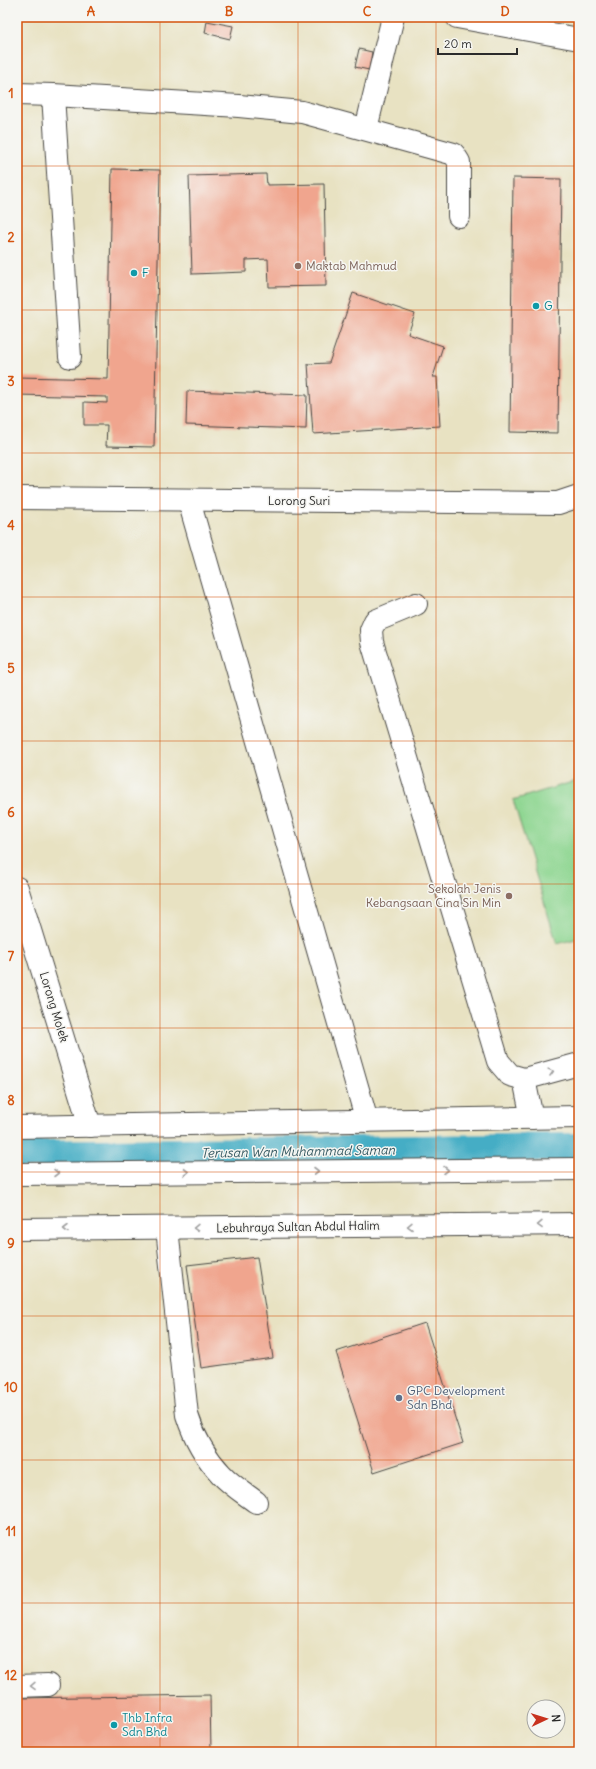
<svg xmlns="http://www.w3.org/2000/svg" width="596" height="1769" font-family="Delius,sans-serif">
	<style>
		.green { fill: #8ed691; stroke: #5c805e }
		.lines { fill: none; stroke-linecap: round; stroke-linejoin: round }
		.canal { stroke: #45adc5; stroke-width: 28 }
		.building { fill: #f0a58e }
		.minor-casing { stroke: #474642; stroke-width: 24 }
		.major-casing { stroke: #474642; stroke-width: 24 }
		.minor { stroke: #fff; stroke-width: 22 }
		.major { stroke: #fff; stroke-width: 22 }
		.oneway { stroke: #a0a0a0 }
		.grid { fill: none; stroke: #d5540f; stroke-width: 1; stroke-opacity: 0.55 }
		.education-dot { fill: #8d6e63; stroke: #f6f6f2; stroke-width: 1.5 }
		.culture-dot { fill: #0f9aa8; stroke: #f6f6f2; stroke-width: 1.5 }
		.service-dot { fill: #5c6f8a; stroke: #f6f6f2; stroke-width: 1.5 }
		.labels { text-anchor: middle; stroke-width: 3; stroke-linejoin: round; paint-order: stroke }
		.education-label { font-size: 12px; fill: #785e54; stroke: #f6f6f2; text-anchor: start }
		.culture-label { font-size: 12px; fill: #0d838f; stroke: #f6f6f2; text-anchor: start }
		.street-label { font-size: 12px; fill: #2b2b2b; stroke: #f6f6f2 }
		.service-label { font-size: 12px; fill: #4e5e75; stroke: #f6f6f2; text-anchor: start }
		.water-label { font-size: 13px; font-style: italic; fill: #345861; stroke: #f6f6f2 }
		.neatline { fill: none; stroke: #d5540f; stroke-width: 1.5 }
		.grid-label { font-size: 13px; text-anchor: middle; font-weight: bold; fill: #d5540f }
	</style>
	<rect width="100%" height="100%" fill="#f6f6f2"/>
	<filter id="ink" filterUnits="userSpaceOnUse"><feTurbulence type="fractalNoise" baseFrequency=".025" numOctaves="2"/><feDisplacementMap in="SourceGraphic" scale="8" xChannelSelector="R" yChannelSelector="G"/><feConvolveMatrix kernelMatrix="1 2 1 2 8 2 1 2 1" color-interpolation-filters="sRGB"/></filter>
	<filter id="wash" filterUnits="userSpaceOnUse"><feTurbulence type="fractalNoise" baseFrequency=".012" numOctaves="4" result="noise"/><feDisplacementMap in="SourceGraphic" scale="16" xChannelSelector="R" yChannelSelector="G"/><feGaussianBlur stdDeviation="0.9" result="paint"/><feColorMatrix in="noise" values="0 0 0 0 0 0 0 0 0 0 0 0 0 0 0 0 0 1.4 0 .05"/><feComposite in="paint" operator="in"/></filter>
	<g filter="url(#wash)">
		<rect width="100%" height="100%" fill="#e8e2c2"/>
		<path class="green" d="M579,780v158l-22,6 -44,-144z"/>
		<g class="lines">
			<path class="canal" d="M17,1154l562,-7"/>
		</g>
		<g id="blocks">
			<g class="building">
				<path d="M207,21l26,5 -3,13 -25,-6z"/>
				<path d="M359,49l13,3 -3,18 -14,-3z"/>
				<path d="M112,169l48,1 -6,277 -48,-1 1,-21h-23v-23l23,1v-6l-90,-2v-18l91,2z"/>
				<path d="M266,174l1,11 57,-1 2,102 -57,1 -1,-28 -22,1v12l-54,2 -3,-98z"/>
				<path d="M513,178l48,1 -3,254 -48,-1z"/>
				<path d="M353,293l62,21 -7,20 35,12 -10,31h4l3,49 -127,8 -5,-70 21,-1z"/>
				<path d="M187,391l120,4 -1,34 -120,-4z"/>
				<path d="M257,1257l16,101 -72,10 -14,-103z"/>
				<path d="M425,1323l38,120 -89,29 -38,-120z"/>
				<path d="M210,1695l1,57h-194v-54z"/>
			</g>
		</g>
	</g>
	<g filter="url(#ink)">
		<use href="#blocks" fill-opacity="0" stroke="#474642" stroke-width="1"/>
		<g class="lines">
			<g class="minor-casing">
				<g id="minor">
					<path d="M17,94l36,1 186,11 63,6 152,42 5,8v54"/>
					<path d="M53,95l17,262"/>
					<path d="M366,129l27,-112"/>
					<path d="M17,498l541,5 21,-7"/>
					<path d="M189,501l178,620"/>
					<path d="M416,604l-41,17 -4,9 1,12 126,419 12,14 14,4 55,-15"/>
					<path d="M17,888l73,238"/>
					<path d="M524,1079l8,39"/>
					<path d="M17,1127l562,-10"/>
					<path d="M167,1228l20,187c7,22 19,43 34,59 10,11 23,19 35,28"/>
					<path d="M17,1686l31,-1"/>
				</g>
			</g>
			<g class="major-casing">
				<g id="major">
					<path d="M457,17l122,22"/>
					<path d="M17,1174l562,-5"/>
					<path d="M17,1229l562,-5"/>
				</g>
			</g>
			<use href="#minor" class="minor"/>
			<use href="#major" class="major"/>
		</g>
		<defs><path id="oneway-chevron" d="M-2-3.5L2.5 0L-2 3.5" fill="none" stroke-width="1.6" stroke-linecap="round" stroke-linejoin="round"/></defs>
		<g class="oneway">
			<use href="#oneway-chevron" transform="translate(551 1072) rotate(-15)"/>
			<use href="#oneway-chevron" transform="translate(446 1170)"/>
			<use href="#oneway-chevron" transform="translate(316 1171)"/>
			<use href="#oneway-chevron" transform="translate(186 1172)"/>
			<use href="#oneway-chevron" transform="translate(56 1173)"/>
			<use href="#oneway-chevron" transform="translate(540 1225) rotate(179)"/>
			<use href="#oneway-chevron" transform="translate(410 1226) rotate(179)"/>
			<use href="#oneway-chevron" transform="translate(196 1228) rotate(179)"/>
			<use href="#oneway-chevron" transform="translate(66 1229) rotate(180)"/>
			<use href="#oneway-chevron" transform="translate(33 1686) rotate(179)"/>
		</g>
	</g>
	<path class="grid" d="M160,17v1735M298,17v1735M436,17v1735M17,166h562M17,310h562M17,453h562M17,597h562M17,741h562M17,884h562M17,1028h562M17,1172h562M17,1316h562M17,1460h562M17,1603h562"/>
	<g class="education-dot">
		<circle cx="298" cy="266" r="4"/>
		<circle cx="509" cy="896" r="4"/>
	</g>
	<g class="culture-dot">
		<circle cx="134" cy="273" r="4"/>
		<circle cx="536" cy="306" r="4"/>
		<circle cx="114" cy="1725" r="4"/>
	</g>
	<circle class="service-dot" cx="399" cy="1398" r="4"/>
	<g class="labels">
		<g class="education-label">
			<text x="306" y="270">Maktab Mahmud</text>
			<text x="501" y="893" text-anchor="end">Sekolah Jenis<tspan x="501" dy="14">Kebangsaan Cina Sin Min</tspan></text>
		</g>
		<g class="culture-label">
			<text x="142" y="277">F</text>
			<text x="544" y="310">G</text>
			<text x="122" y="1722">Thb Infra<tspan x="122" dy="14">Sdn Bhd</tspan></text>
		</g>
		<g class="street-label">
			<text x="299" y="505">Lorong Suri</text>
			<text transform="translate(54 1007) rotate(73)" y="4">Lorong Molek</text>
			<text transform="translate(298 1227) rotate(-1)" y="4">Lebuhraya Sultan Abdul Halim</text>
		</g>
		<g class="service-label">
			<text x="407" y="1395">GPC Development<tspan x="407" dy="14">Sdn Bhd</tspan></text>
		</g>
		<g class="water-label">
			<text transform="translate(298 1151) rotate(-1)" y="5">Terusan Wan Muhammad Saman</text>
		</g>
	</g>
	<rect width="596" height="1769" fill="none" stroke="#f6f6f2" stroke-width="44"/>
	<g transform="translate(546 1719) rotate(86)"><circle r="19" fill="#f6f6f2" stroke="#a5a5a2"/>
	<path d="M0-3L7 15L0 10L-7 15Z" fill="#c8321e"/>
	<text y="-6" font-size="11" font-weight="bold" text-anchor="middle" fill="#2b2b2b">N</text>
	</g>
	<path d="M438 48v6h79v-6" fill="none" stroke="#2b2b2b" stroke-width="2"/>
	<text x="444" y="48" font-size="12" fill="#2b2b2b" stroke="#f6f6f2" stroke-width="3" paint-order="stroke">20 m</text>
	<rect x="22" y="22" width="552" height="1725" class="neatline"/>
	<g class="grid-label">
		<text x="91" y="16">A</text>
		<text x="229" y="16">B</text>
		<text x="367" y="16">C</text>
		<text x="505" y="16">D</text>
		<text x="11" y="98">1</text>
		<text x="11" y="242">2</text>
		<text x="11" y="386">3</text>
		<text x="11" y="530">4</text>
		<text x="11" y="673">5</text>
		<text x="11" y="817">6</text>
		<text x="11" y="961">7</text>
		<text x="11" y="1105">8</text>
		<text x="11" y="1248">9</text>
		<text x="11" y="1392">10</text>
		<text x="11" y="1536">11</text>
		<text x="11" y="1680">12</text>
	</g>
</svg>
